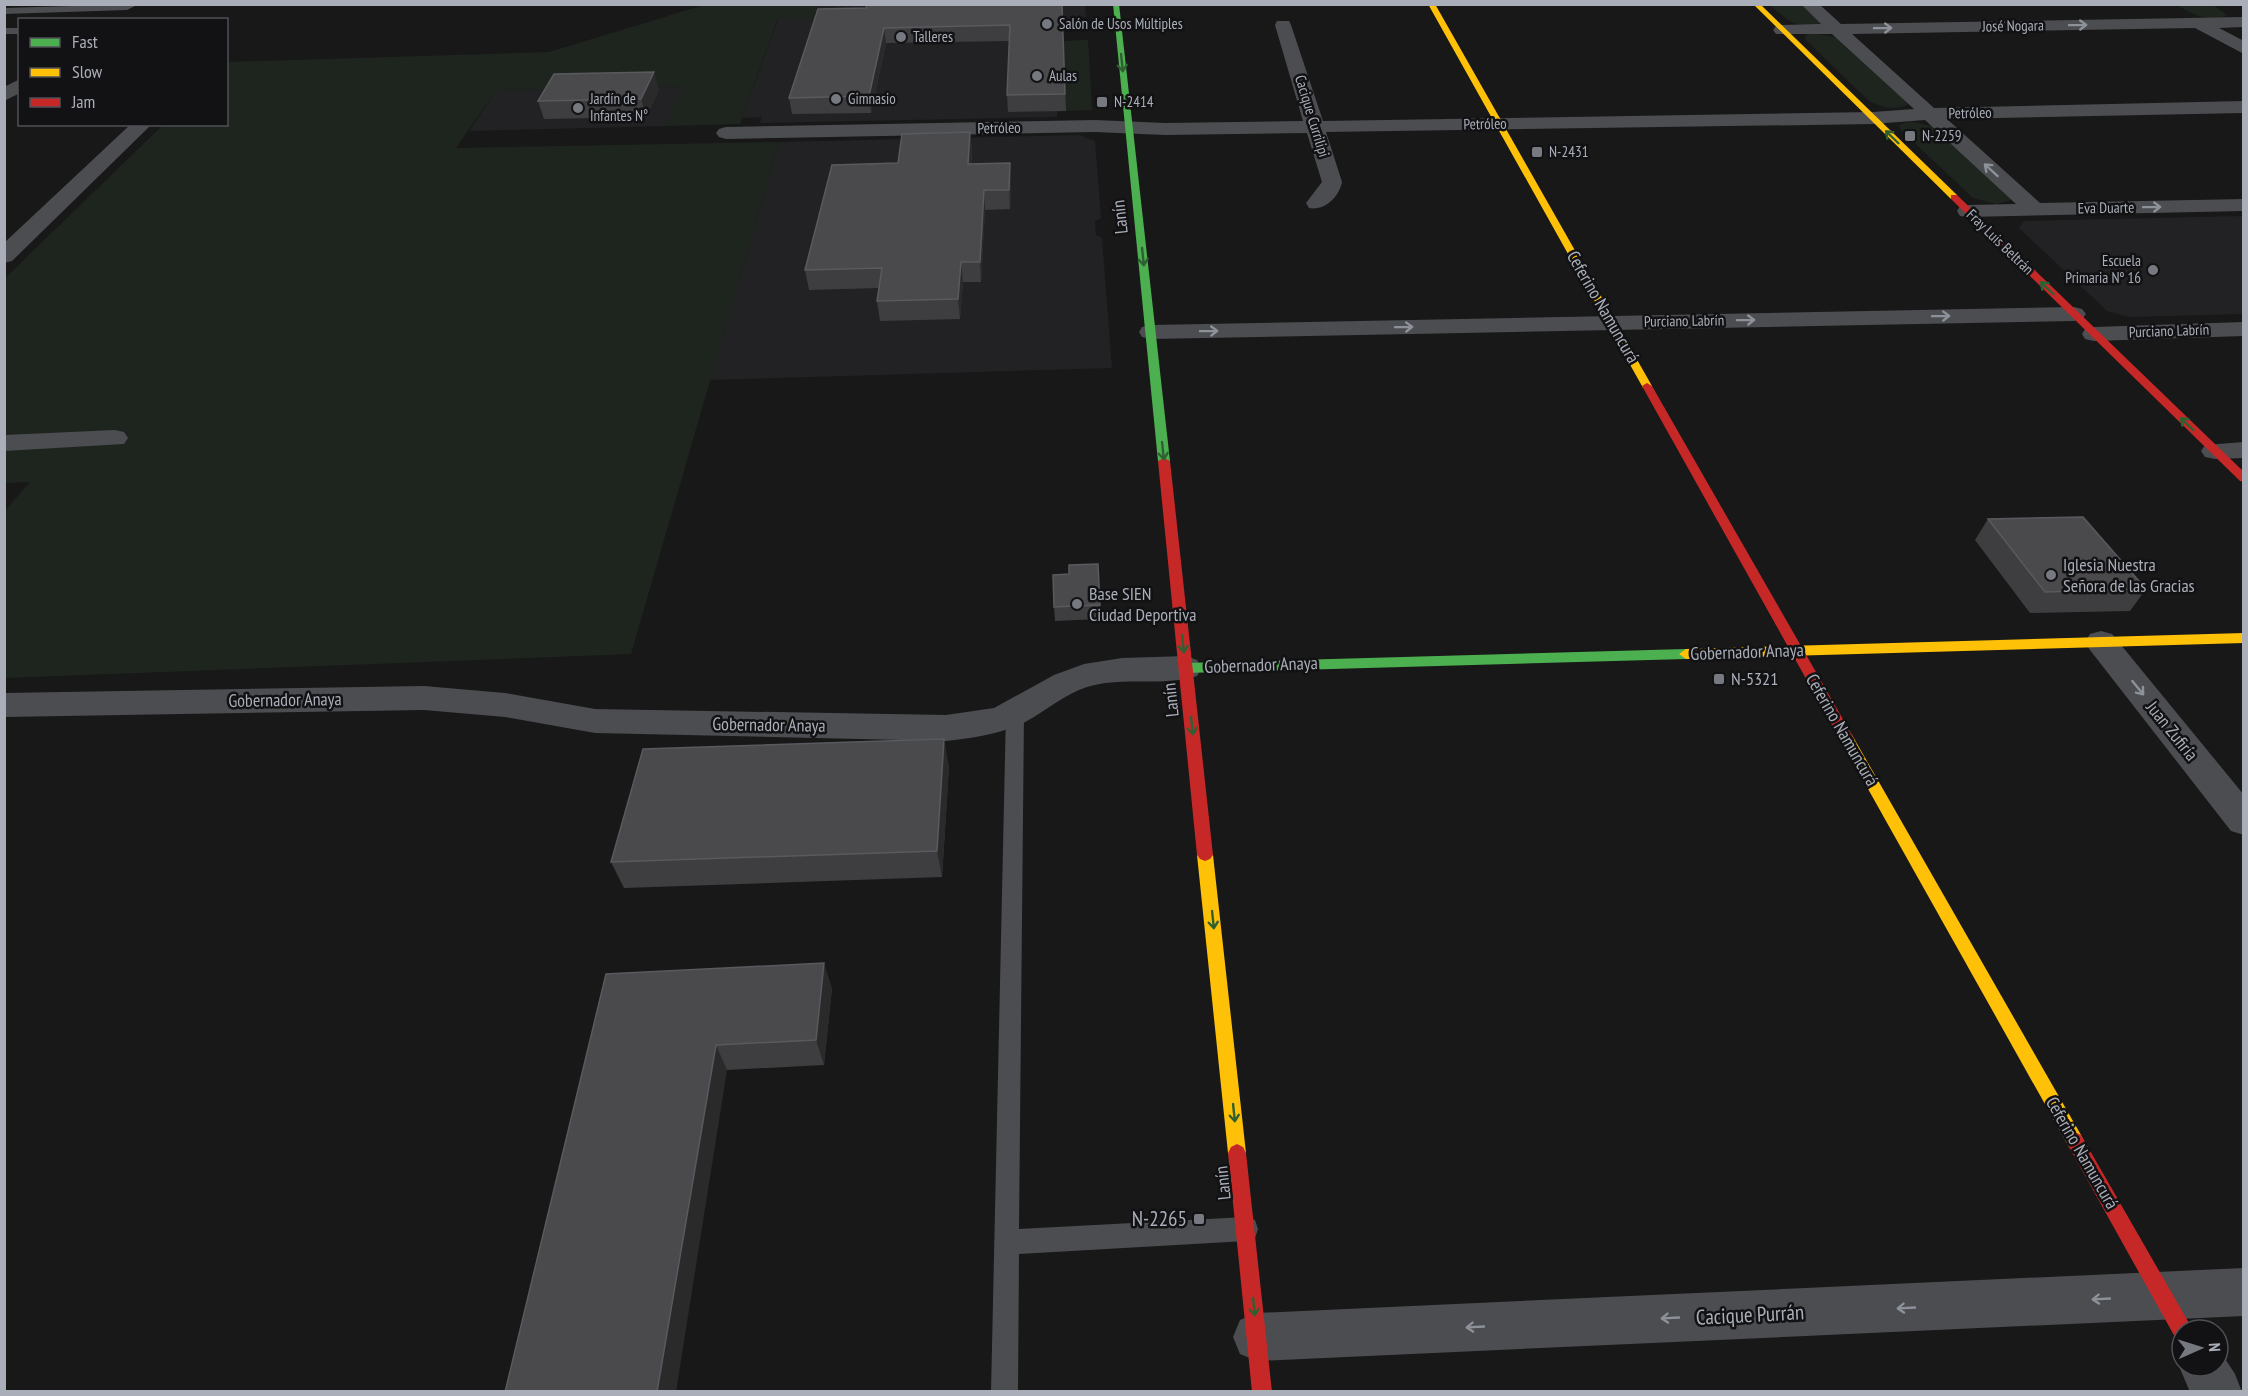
<svg xmlns="http://www.w3.org/2000/svg" width="2248" height="1396" font-family="'PT Sans Narrow',sans-serif">
	<style>
		.built { fill: #222224 }
		.green { fill: #1e251f }
		.lines { fill: none; stroke-linecap: round; stroke-linejoin: round }
		.lane { fill: #4c4d51; fill-rule: evenodd }
		.street { fill: #4c4d51; fill-rule: evenodd }
		.fast { fill: #4caf50; fill-rule: evenodd }
		.slow { fill: #ffc107; fill-rule: evenodd }
		.jam { fill: #c62828; fill-rule: evenodd }
		.wall { fill: #3e3e40 }
		.shaded-wall { fill: #2a2a2b }
		.building { fill: #4a4a4d; stroke: #585a5e; stroke-width: 1.5 }
		.oneway { stroke: #8d9199 }
		.oneway2 { stroke: #2f6032 }
		.poi-dot { fill: #767a80; stroke: #121214; stroke-width: 2 }
		.labels { text-anchor: middle; stroke-width: 5; stroke-linejoin: round; paint-order: stroke }
		.far-poi-label { font-size: 15px; fill: #a9aeb8; stroke: #121214; text-anchor: start }
		.far-street-label { font-size: 15px; fill: #a9aeb8; stroke: #121214 }
		.street-label { font-size: 18px; fill: #a9aeb8; stroke: #121214 }
		.poi-label { font-size: 18px; fill: #a9aeb8; stroke: #121214; text-anchor: start }
		.near-poi-label { font-size: 21px; fill: #a9aeb8; stroke: #121214; text-anchor: end }
		.near-street-label { font-size: 21px; fill: #a9aeb8; stroke: #121214 }
	</style>
	<rect width="100%" height="100%" fill="#181818"/>
	<g class="built">
		<path d="M819,5h266l1,12h-5l1,14h-20l4,80h-9v6l-297,6 2,-6 -20,1 36,-99h37z"/>
		<path d="M683,86l-17,40 -197,5 27,-41z"/>
		<path d="M1080,135l15,6 6,77 -6,3 1,14 6,3 10,130 -402,12 69,-238z"/>
		<path d="M2243,216v98l-114,3 -22,-6 -88,-83 5,-7z"/>
	</g>
	<g class="green">
		<path d="M704,5h115l-4,14 -38,1 -37,104 -74,2 16,-40 -186,4 -40,58 323,-6 -148,512 -626,24v-167l25,-29 -25,1v-205l158,-153 63,-1 1,-62 322,-10z"/>
		<path d="M1770,5h33l18,17 -4,4c-25,0 -29,-5 -47,-21z"/>
		<path d="M2176,5h37l14,10c-17,9 -36,-2 -51,-10z"/>
		<path d="M1811,33l26,4 71,65 -1,3c-12,6 -26,2 -38,-4l-63,-61 -1,-4z"/>
		<path d="M1088,40l4,70 -26,1 -3,-70z"/>
		<path d="M1910,121l24,6 77,70v3l-15,4 -23,-6 -72,-68 -2,-5z"/>
	</g>
	<g class="lines">
		<g class="lane">
			<path d="M139,4l-12,6 -123,4v-6z"/>
			<rect x="4" y="28" width="16" height="6"/>
			<path d="M1015,705l6,2 3,5 -5,517 227,-12 9,3 3,9 -3,9 -9,3 -227,13 -1,138h-27l15,-680 3,-5z"/>
		</g>
		<g class="street">
			<path d="M1801,4h18l22,20 403,-7v10l-25,1 25,13v13l-49,-26 -343,6 82,74 310,-7v12l-297,6 93,84 204,-4v12l-276,6 -8,-1 -3,-5 3,-5 8,-1 48,-1 -91,-84 -52,4 -547,8 16,50c-3,15 -17,29 -33,26l-3,-5 16,-21 -15,-49 -142,2 -70,-3 -369,7 -7,-2 -3,-4 3,-4 7,-2 369,-7 70,3 138,-2 -28,-96 2,-4h12l2,4 32,96 550,-9 41,-3 -82,-75h-56l-3,-4 3,-4 6,-1 39,-1z"/>
			<path d="M20,79v14l-16,8v-14z"/>
			<path d="M131,124h21l-140,137 -8,2v-20z"/>
			<path d="M2074,307l8,2 4,5 -4,5 -8,2 -923,18 -9,-2 -3,-5 3,-5 9,-2z"/>
			<path d="M2244,322v14l-150,5 -9,-2 -3,-5 3,-5 9,-2z"/>
			<path d="M115,430l9,2 4,6 -4,6 -120,7v-16z"/>
			<path d="M2244,442v16l-29,1 -10,-2 -4,-6 4,-6z"/>
			<path d="M2101,631l11,3 132,161v40l-13,-4 -141,-181 -5,-8 5,-8z"/>
			<path d="M1186,656l11,4 5,8 -5,8c-35,11 -74,0 -110,11 -22,7 -40,23 -60,34 -25,13 -54,17 -81,20l-351,-8 -90,-16 -81,-7 -420,7v-24l420,-7 81,7 90,16 351,6 48,-7 60,-33 30,-11 38,-6z"/>
			<path d="M2244,1268v48l-987,45 -17,-7 -7,-17 7,-17 17,-7z"/>
			<path d="M2218,1348l17,26 7,18h-52l-11,-26 3,-8v8h36z"/>
		</g>
		<g class="fast">
			<path d="M1113,4h6l51,457 -6,3 -6,-3z"/>
			<path d="M1686,649l7,5 -7,5 -500,14 -7,-5 7,-5z"/>
		</g>
		<g class="slow">
			<path d="M1428,4h7l217,382 -1,2h-8l-1,-2z"/>
			<path d="M1753,4h7l197,191v4h-6z"/>
			<path d="M2244,633v10l-558,16 -7,-5 7,-5z"/>
			<path d="M1847,734l5,1 229,400 3,6 -3,6 -6,3 -6,-3 -229,-408 2,-4z"/>
			<path d="M1205,849l5,2 3,4 33,298 -3,6 -6,3 -6,-3 -3,-6 -31,-298 3,-4z"/>
		</g>
		<g class="jam">
			<path d="M1951,195h6l287,277v10l-4,-1 -289,-282z"/>
			<path d="M1647,383l5,3 200,349 2,4 -2,4h-10l-200,-357z"/>
			<path d="M1164,458l6,3 43,394 -3,4 -5,2 -5,-2 -3,-4 -39,-394z"/>
			<path d="M2075,1132l6,3 108,188 3,7h-10v10l-7,-3 -106,-190 -3,-6 3,-6z"/>
			<path d="M1237,1144l6,3 3,6 26,239h-20l-24,-239 3,-6z"/>
		</g>
	</g>
	<g class="wall">
		<path d="M1062,4l4,107 -58,1 -1,-17 2,-54 -123,2 -15,70 -79,1 -3,-16 77,-90z"/>
		<path d="M659,90l-13,27 -102,2 -6,-18z"/>
		<path d="M970,132l2,19 -1,13 40,18 -1,27 -25,1 -4,72h-18l-3,37 -80,2 -3,-20 2,-13 -70,2 -4,-20 93,-107z"/>
		<path d="M1988,519l158,70 -16,22 -100,2 -55,-73z"/>
		<path d="M1100,605v14l-45,2 -1,-14z"/>
		<path d="M949,766l-7,111 -318,11 -13,-26z"/>
		<path d="M606,974l226,14 -8,77 -97,5z"/>
	</g>
	<g class="shaded-wall">
		<path d="M884,28l2,15 -15,70 -2,-17z"/>
		<path d="M654,72l5,18 -13,27 -5,-18z"/>
		<path d="M970,132l2,19 -3,32 -1,-19z"/>
		<path d="M1010,163l1,19 -1,27 -1,-19z"/>
		<path d="M984,190l1,20 -4,72 -1,-20z"/>
		<path d="M961,262l2,20 -3,37 -2,-20z"/>
		<path d="M944,739l5,27 -7,111 -5,-26z"/>
		<path d="M824,963l8,25 -8,77 -8,-25z"/>
		<path d="M716,1045l11,25 -51,322h-19z"/>
	</g>
	<g class="building">
		<path d="M867,4h195l3,90 -58,1 3,-70 -126,3 -15,68 -80,2 29,-89 48,-1z"/>
		<path d="M654,72l-13,27 -103,2 16,-27z"/>
		<path d="M970,132l-2,32 42,-1 -1,27h-25l-4,72h-19l-3,37 -81,2 5,-33 -77,2 27,-105 66,-2 4,-29z"/>
		<path d="M2083,517l63,72 -101,3 -57,-73z"/>
		<path d="M1098,564l2,41 -46,2 -1,-32 16,-1v-9z"/>
		<path d="M944,739l-7,112 -326,11 32,-113z"/>
		<path d="M824,963l-8,77 -100,5 -59,347h-152l101,-418z"/>
	</g>
	<defs><path id="oneway-shaft" d="M-6 0H5M1.5-3L5.5 0L1.5 3" fill="none" stroke-width="1.6" stroke-linecap="round" stroke-linejoin="round" transform="scale(1.5)"/></defs>
	<g class="oneway">
		<use href="#oneway-shaft" transform="translate(2078 25) rotate(-1)"/>
		<use href="#oneway-shaft" transform="translate(1883 28) rotate(-1)"/>
		<use href="#oneway-shaft" transform="translate(1991 170) rotate(-138)"/>
		<use href="#oneway-shaft" transform="translate(2152 207) rotate(-1)"/>
		<use href="#oneway-shaft" transform="translate(1941 316) rotate(-1)"/>
		<use href="#oneway-shaft" transform="translate(1746 320) rotate(-1)"/>
		<use href="#oneway-shaft" transform="translate(1404 327) rotate(-1)"/>
		<use href="#oneway-shaft" transform="translate(1209 331) rotate(-1)"/>
		<use href="#oneway-shaft" transform="translate(2138 688) rotate(51)"/>
		<use href="#oneway-shaft" transform="translate(2101 1299) rotate(177)"/>
		<use href="#oneway-shaft" transform="translate(1906 1308) rotate(177)"/>
		<use href="#oneway-shaft" transform="translate(1670 1318) rotate(177)"/>
		<use href="#oneway-shaft" transform="translate(1475 1327) rotate(177)"/>
	</g>
	<g class="oneway2">
		<use href="#oneway-shaft" transform="translate(1122 63) rotate(84)"/>
		<use href="#oneway-shaft" transform="translate(1892 137) rotate(-136)"/>
		<use href="#oneway-shaft" transform="translate(1143 257) rotate(84)"/>
		<use href="#oneway-shaft" transform="translate(2047 288) rotate(-136)"/>
		<use href="#oneway-shaft" transform="translate(2187 424) rotate(-136)"/>
		<use href="#oneway-shaft" transform="translate(1163 451) rotate(84)"/>
		<use href="#oneway-shaft" transform="translate(1183 644) rotate(84)"/>
		<use href="#oneway-shaft" transform="translate(1192 726) rotate(84)"/>
		<use href="#oneway-shaft" transform="translate(1213 920) rotate(84)"/>
		<use href="#oneway-shaft" transform="translate(1234 1113) rotate(84)"/>
		<use href="#oneway-shaft" transform="translate(1254 1307) rotate(84)"/>
	</g>
	<g class="poi-dot">
		<circle cx="1047" cy="24" r="6"/>
		<circle cx="901" cy="37" r="6"/>
		<circle cx="1037" cy="76" r="6"/>
		<circle cx="836" cy="99" r="6"/>
		<rect x="1096" y="96" width="12" height="12" rx="3"/>
		<circle cx="578" cy="108" r="6"/>
		<rect x="1904" y="130" width="12" height="12" rx="3"/>
		<rect x="1531" y="146" width="12" height="12" rx="3"/>
		<circle cx="2153" cy="270" r="6"/>
		<circle cx="2051" cy="575" r="6"/>
		<circle cx="1077" cy="604" r="6"/>
		<rect x="1713" y="673" width="12" height="12" rx="3"/>
		<rect x="1193" y="1213" width="12" height="12" rx="3"/>
	</g>
	<g class="labels">
		<g class="far-poi-label">
			<text x="1059" y="29">Salón de Usos Múltiples</text>
			<text x="913" y="42">Talleres</text>
			<text x="1049" y="81">Aulas</text>
			<text x="590" y="104">Jardín de<tspan x="590" dy="17">Infantes N°</tspan></text>
			<text x="848" y="104">Gimnasio</text>
			<text x="1114" y="107">N-2414</text>
			<text x="1922" y="141">N-2259</text>
			<text x="1549" y="157">N-2431</text>
			<text x="2141" y="266" text-anchor="end">Escuela<tspan x="2141" dy="17">Primaria Nº 16</tspan></text>
		</g>
		<g class="far-street-label">
			<text transform="translate(2013 26) rotate(-1)" y="5">José Nogara</text>
			<text transform="translate(1970 113) rotate(-1)" y="5">Petróleo</text>
			<text transform="translate(1312 116) rotate(73)" y="5">Cacique Currilipi</text>
			<text transform="translate(1485 124) rotate(-1)" y="5">Petróleo</text>
			<text transform="translate(999 128) rotate(-1)" y="5">Petróleo</text>
			<text transform="translate(2106 208) rotate(-1)" y="5">Eva Duarte</text>
			<text transform="translate(2000 242) rotate(44)" y="5">Fray Luis Beltrán</text>
			<text transform="translate(1684 321) rotate(-1)" y="5">Purciano Labrín</text>
			<text transform="translate(2169 331) rotate(-2)" y="5">Purciano Labrín</text>
		</g>
		<g class="street-label">
			<text transform="translate(1120 217) rotate(-96)" y="6">Lanín</text>
			<text transform="translate(1603 307) rotate(60)" y="6">Ceferino Namuncurá</text>
			<text transform="translate(1747 652) rotate(-2)" y="6">Gobernador Anaya</text>
			<text transform="translate(1261 665) rotate(-2)" y="6">Gobernador Anaya</text>
			<text transform="translate(285 700) rotate(-1)" y="6">Gobernador Anaya</text>
			<text transform="translate(1171 700) rotate(-96)" y="6">Lanín</text>
			<text transform="translate(769 725) rotate(1)" y="6">Gobernador Anaya</text>
			<text transform="translate(1842 730) rotate(60)" y="6">Ceferino Namuncurá</text>
			<text transform="translate(2172 731) rotate(51)" y="6">Juan Zufiría</text>
			<text transform="translate(2082 1153) rotate(60)" y="6">Ceferino Namuncurá</text>
			<text transform="translate(1223 1183) rotate(-96)" y="6">Lanín</text>
		</g>
		<g class="poi-label">
			<text x="2063" y="571">Iglesia Nuestra<tspan x="2063" dy="21">Señora de las Gracias</tspan></text>
			<text x="1089" y="600">Base SIEN<tspan x="1089" dy="21">Ciudad Deportiva</tspan></text>
			<text x="1731" y="685">N-5321</text>
		</g>
		<g class="near-poi-label">
			<text x="1187" y="1226">N-2265</text>
		</g>
		<g class="near-street-label">
			<text transform="translate(1750 1315) rotate(-3)" y="7">Cacique Purrán</text>
		</g>
	</g>
	<rect width="2248" height="1396" fill="none" stroke="#a9aeb8" stroke-width="12"/>
	<rect x="18" y="18" width="210" height="108" fill="#121214" stroke="#4e5056" stroke-width="1.5"/>
	<rect x="30" y="38" width="30" height="9" fill="#4caf50" stroke="#4e5056" stroke-width="1.5"/>
	<text x="72" y="48" font-size="18" fill="#a9aeb8">Fast</text>
	<rect x="30" y="68" width="30" height="9" fill="#ffc107" stroke="#4e5056" stroke-width="1.5"/>
	<text x="72" y="78" font-size="18" fill="#a9aeb8">Slow</text>
	<rect x="30" y="98" width="30" height="9" fill="#c62828" stroke="#4e5056" stroke-width="1.5"/>
	<text x="72" y="108" font-size="18" fill="#a9aeb8">Jam</text>
	<g transform="translate(2200 1348) rotate(87)"><circle r="28" fill="#121214" stroke="#4e5056" stroke-width="1.5"/>
	<path d="M0-4.5L10 22L0 15L-10 22Z" fill="#767a80"/>
	<text y="-9" font-size="16" font-weight="bold" text-anchor="middle" fill="#a9aeb8">N</text>
	</g>
</svg>
